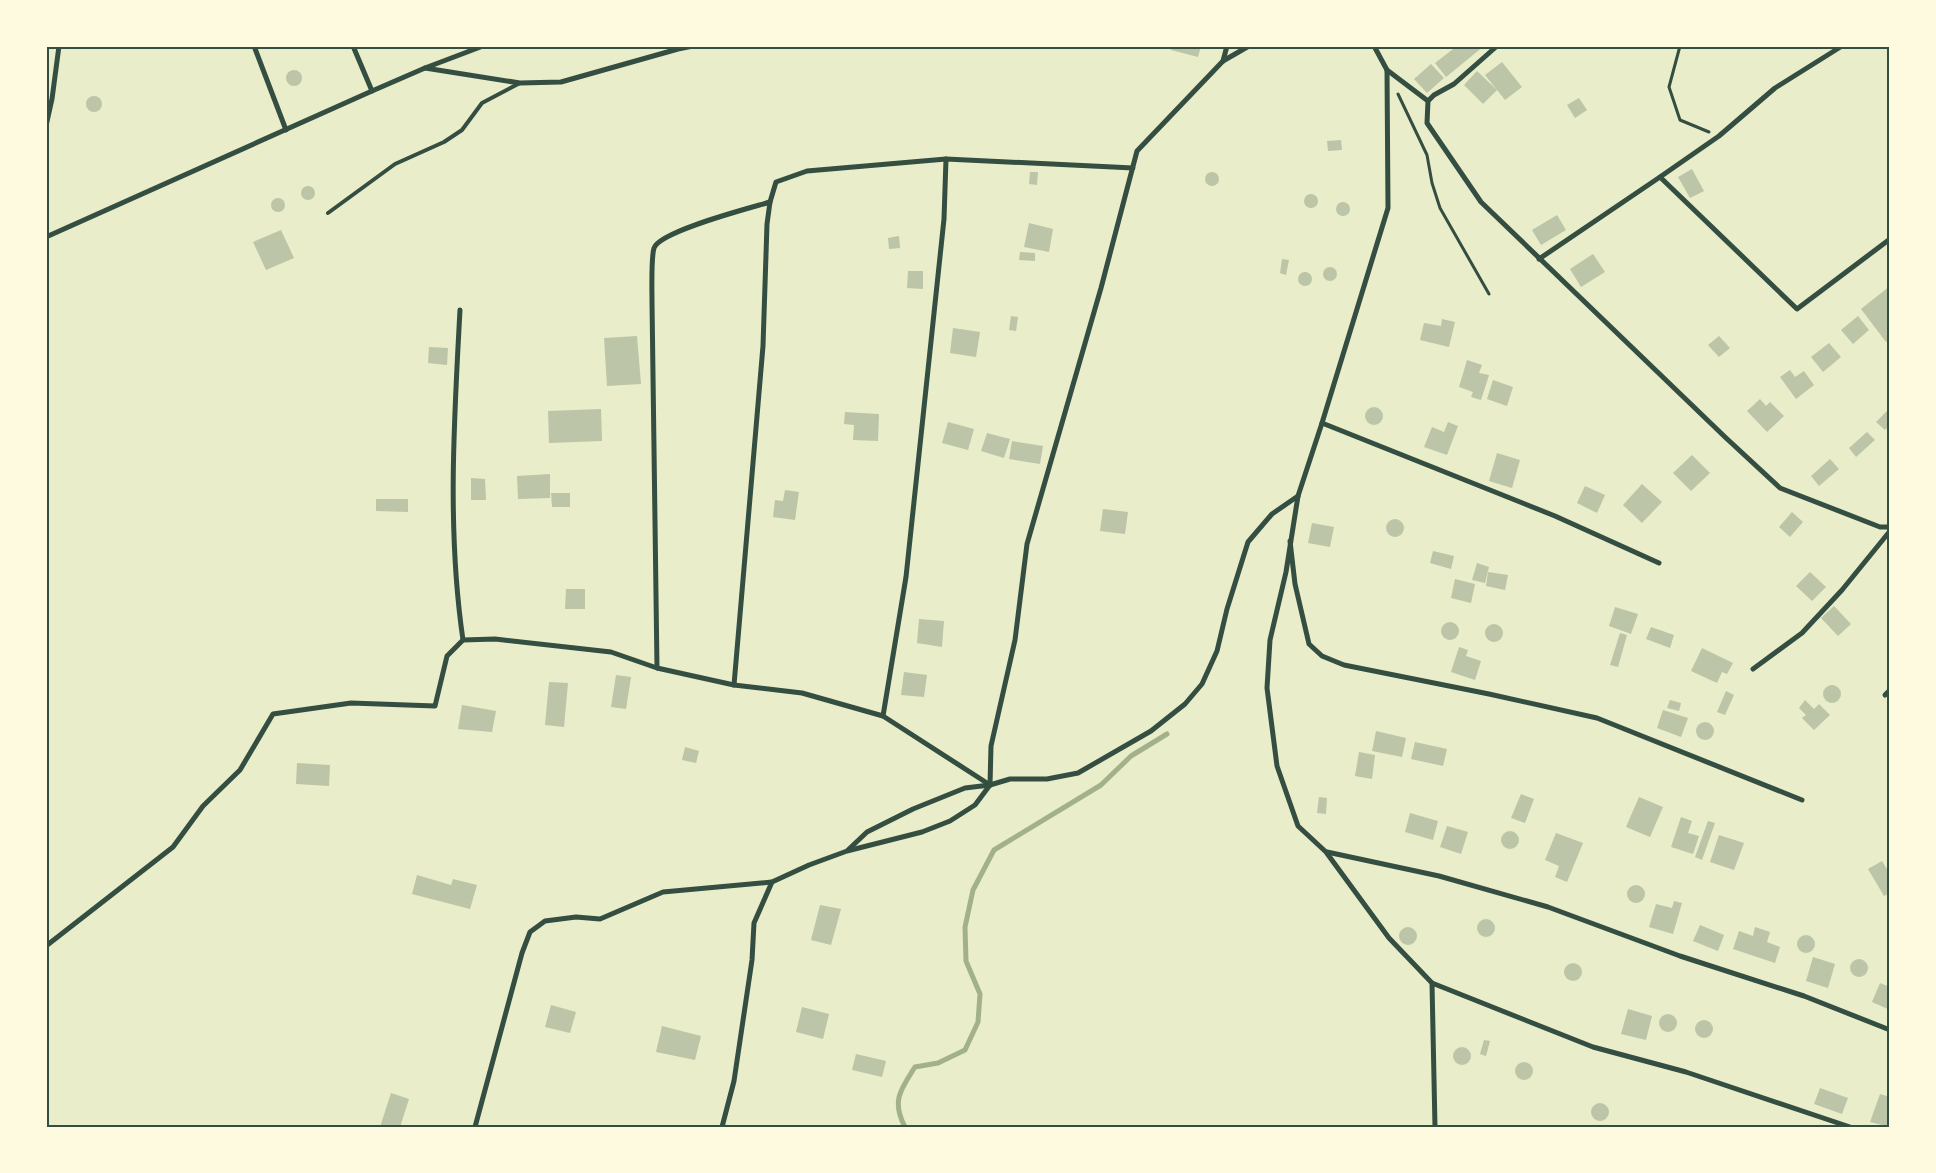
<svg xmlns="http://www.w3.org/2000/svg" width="1936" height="1173" font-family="Manrope,sans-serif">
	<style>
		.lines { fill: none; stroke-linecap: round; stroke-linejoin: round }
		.stream { stroke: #a3b18a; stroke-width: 5 }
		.building { fill: #bcc5a7 }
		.path { stroke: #344e41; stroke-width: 3 }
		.service { stroke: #344e41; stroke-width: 4 }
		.minor { stroke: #344e41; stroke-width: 5 }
		.neatline { fill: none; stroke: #344e41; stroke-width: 2 }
	</style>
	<rect width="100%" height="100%" fill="#e9edc9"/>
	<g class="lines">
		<path class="stream" d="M905,1127c-14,-26 -4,-38 10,-60l23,-4 27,-13 13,-28 2,-28 -14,-33 -1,-34 8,-37 21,-40 107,-65 30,-29 36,-22"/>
	</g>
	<g class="building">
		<path d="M1172,46h29l-3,11 -27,-7z"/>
		<path d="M1457,46h27l-38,31 -11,-14z"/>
		<path d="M1502,62l20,25 -17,13 -20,-25z"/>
		<path d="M1431,64l13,14 -17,15 -13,-14z"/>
		<circle cx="294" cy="78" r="8"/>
		<path d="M1477,71l20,19 -14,14 -19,-19z"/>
		<circle cx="94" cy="104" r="8"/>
		<path d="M1579,98l8,12 -12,8 -8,-13z"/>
		<path d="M1341,140l1,10 -14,1 -1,-10z"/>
		<path d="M1692,169l12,22 -14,7 -12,-21z"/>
		<circle cx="1212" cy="179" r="7"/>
		<path d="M1030,172h8l-1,13 -8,-1z"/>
		<circle cx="308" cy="193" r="7"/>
		<circle cx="1311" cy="201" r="7"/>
		<circle cx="278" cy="205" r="7"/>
		<circle cx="1343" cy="209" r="7"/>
		<path d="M1557,215l9,15 -25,15 -9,-15z"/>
		<path d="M1029,223l24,6 -4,23 -25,-5z"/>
		<path d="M281,230l13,28 -28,12 -13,-28z"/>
		<path d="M899,236l1,12 -11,1 -1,-11z"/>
		<path d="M1020,252l15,1v8l-16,-1z"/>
		<path d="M1593,254l12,18 -24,15 -11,-18z"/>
		<path d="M1282,259l7,1 -3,15 -6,-2z"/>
		<circle cx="1330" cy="274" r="7"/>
		<path d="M908,271h15v18l-16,-1z"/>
		<circle cx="1305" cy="279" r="7"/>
		<path d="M1890,286v53l-4,3 -25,-33z"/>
		<path d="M1011,316l7,1 -2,14 -7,-1z"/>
		<path d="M1858,316l11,14 -16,14 -12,-14z"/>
		<path d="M1442,319l13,3 -6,25 -29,-7 4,-17 17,3z"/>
		<path d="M953,328l27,4 -4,25 -26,-4z"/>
		<path d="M637,336l4,48 -34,2 -3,-48z"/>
		<path d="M1719,336l11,12 -11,9 -11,-12z"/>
		<path d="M1829,343l12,14 -18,15 -12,-15z"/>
		<path d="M429,347l19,1 -1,17 -19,-2z"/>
		<path d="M1467,360l15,5 -3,8 10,2 -8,25 -10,-3 2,-5 -14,-5z"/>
		<path d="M1790,370l5,7 9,-6 10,14 -18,14 -16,-22z"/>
		<path d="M1493,380l20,7 -6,19 -20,-7z"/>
		<path d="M1760,399l6,7 4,-4 14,14 -17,16 -20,-21z"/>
		<circle cx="1374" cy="416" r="9"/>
		<path d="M1890,408v17l-5,5 -9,-8z"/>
		<path d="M601,409l1,32 -53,2 -1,-32z"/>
		<path d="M845,412l34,2 -1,27 -25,-1 1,-15 -10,-1z"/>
		<path d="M948,422l26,7 -6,21 -26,-7z"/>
		<path d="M1448,422l10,4 -11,29 -23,-8 8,-20 12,5z"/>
		<path d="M1867,432l8,8 -19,17 -7,-9z"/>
		<path d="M987,433l23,6 -6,19 -23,-7z"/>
		<path d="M1012,441l31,5 -3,18 -31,-5z"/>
		<path d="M1497,453l23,7 -8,28 -23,-7z"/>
		<path d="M1692,455l18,18 -19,18 -18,-18z"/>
		<path d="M1830,459l9,10 -20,17 -8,-10z"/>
		<path d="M550,474v24l-32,1 -1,-23z"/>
		<path d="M471,478l14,1 1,21h-15z"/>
		<path d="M1642,484l20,18 -20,21 -19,-18z"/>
		<path d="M1585,486l20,9 -8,18 -20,-10z"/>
		<path d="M785,490l14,2 -4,28 -22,-3 2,-17 8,1z"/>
		<path d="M551,493h19v14h-18z"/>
		<path d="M376,499h32v13l-32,-1z"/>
		<path d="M1103,509l25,3 -3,22 -25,-3z"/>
		<path d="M1792,512l11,10 -13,15 -11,-10z"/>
		<circle cx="1395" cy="528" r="9"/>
		<path d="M1312,523l22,4 -4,20 -22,-4z"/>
		<path d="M1433,551l21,5 -3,13 -21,-6z"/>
		<path d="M1477,563l12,4 -4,16 -13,-3z"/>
		<path d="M1488,572l20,3 -3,15 -19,-4z"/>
		<path d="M1810,572l16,15 -14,14 -16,-15z"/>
		<path d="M1455,579l20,5 -4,19 -20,-5z"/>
		<path d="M566,589h19v20h-20z"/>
		<path d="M1834,606l17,18 -13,12 -17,-18z"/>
		<path d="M1615,607l23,7 -7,20 -22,-8z"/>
		<path d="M919,619l25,2 -2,26 -25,-4z"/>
		<circle cx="1450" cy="631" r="9"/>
		<circle cx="1494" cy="633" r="9"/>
		<path d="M1651,627l23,8 -4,13 -24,-9z"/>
		<path d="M1620,633l7,2 -9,32 -8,-2z"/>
		<path d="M1459,647l9,3 -2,6 15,5 -6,19 -24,-8z"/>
		<path d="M1702,648l31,15 -6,11 -5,-2 -5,11 -26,-12z"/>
		<path d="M904,672l23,3 -3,22 -23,-2z"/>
		<path d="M616,675l15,2 -5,32 -15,-2z"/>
		<path d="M549,682l19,1 -4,44 -19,-2z"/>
		<circle cx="1832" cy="694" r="9"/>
		<path d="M1726,691l8,4 -9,20 -8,-3z"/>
		<path d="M1670,700l11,3 -2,8 -12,-3z"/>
		<path d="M1805,700l9,9 5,-5 11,11 -16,15 -12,-12 4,-3 -7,-7z"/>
		<path d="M462,705l34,6 -4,21 -34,-3z"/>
		<path d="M1663,710l25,8 -7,19 -24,-9z"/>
		<circle cx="1705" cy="731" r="9"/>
		<path d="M1376,731l30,7 -4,19 -30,-6z"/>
		<path d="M1415,742l32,7 -4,17 -32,-7z"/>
		<path d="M685,747l14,4 -3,12 -14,-3z"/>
		<path d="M1359,752l16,3 -3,24 -17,-3z"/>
		<path d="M297,763l33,2 -1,21 -33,-2z"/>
		<path d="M1521,794l13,5 -9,24 -14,-5z"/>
		<path d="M1319,797l8,1 -1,16 -9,-1z"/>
		<path d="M1639,797l24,10 -13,30 -24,-10z"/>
		<path d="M1410,813l28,8 -5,19 -28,-8z"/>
		<path d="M1681,817l11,4 -4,12 11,3 -6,18 -22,-7z"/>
		<path d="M1708,821l7,2 -13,37 -7,-3z"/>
		<path d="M1447,826l21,6 -7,22 -21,-7z"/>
		<circle cx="1510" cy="840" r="9"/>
		<path d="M1556,833l27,10 -16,39 -12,-5 4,-11 -14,-6z"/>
		<path d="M1719,835l25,8 -10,27 -24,-8z"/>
		<path d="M1882,861l8,13v19l-6,3 -16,-27z"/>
		<path d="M417,875l34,10 2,-6 24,6 -7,24 -58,-15z"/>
		<circle cx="1636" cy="894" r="9"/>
		<path d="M1674,901l8,2 -9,31 -24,-7 7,-23 16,4z"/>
		<path d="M820,905l21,4 -10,36 -20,-5z"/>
		<circle cx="1486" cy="928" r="9"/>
		<path d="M1700,925l24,10 -6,16 -25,-10z"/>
		<path d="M1755,927l15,5 -3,10 13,5 -5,16 -42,-14 6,-18 14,5z"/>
		<circle cx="1408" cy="936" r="9"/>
		<circle cx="1806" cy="944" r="9"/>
		<path d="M1813,957l22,7 -7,24 -22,-7z"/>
		<circle cx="1859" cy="968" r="9"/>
		<circle cx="1573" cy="972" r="9"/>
		<path d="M1880,983l10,4v23l-18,-8z"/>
		<path d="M551,1005l25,7 -6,21 -25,-6z"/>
		<path d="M802,1007l27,7 -6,25 -27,-7z"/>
		<path d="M1628,1009l24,7 -6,24 -25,-6z"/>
		<circle cx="1668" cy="1023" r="9"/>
		<circle cx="1704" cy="1029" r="9"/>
		<path d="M662,1026l39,10 -6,24 -39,-8z"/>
		<path d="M1484,1040l6,1 -4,15 -6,-2z"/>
		<circle cx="1462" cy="1056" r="9"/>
		<path d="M856,1054l30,7 -4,16 -30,-7z"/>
		<circle cx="1524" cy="1071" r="9"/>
		<path d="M1820,1088l28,10 -6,16 -28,-10z"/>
		<path d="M391,1093l18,6 -9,28h-20z"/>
		<path d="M1880,1094l10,3v30l-20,-5z"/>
		<circle cx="1600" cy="1112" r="9"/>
	</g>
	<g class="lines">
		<g class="path">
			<path d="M1680,46l-11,41 11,33 29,12"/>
			<path d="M1398,94l29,61 5,28 8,25 49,86"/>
		</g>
		<path class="service" d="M328,213l67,-49 49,-22 18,-12 20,-27 38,-20"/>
		<g class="minor">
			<path d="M254,46l32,84"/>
			<path d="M353,46l19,45"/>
			<path d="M1374,46l13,24 41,31 -1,22 54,79 244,235 55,51 100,39h10"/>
			<path d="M1223,61l4,-15"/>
			<path d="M425,68l95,15 41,-1 117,-33 15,-3"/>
			<path d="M1387,70l1,138 -66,215 233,93 104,47"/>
			<path d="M1428,101l6,-6 20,-11 43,-38"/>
			<path d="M46,126l6,-27 7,-53"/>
			<path d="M1660,177l59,-41 56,-48 67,-42"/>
			<path d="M46,237l326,-146 53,-23 58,-22"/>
			<path d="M1539,259l121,-82 137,132 93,-70"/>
			<path d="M460,310c-6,110 -13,221 3,330"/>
			<path d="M1322,423l-24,73 -12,76 -16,68 -3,48 10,78 21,60 28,26 63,86 43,45"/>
			<path d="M1290,541l5,43 14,60 13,12 22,9 145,29 108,24 205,82"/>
			<path d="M657,668l-5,-366c0,-13 -1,-44 2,-54 6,-17 96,-40 116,-46"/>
			<path d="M1753,669l49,-36 40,-43 48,-59"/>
			<path d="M734,685l29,-339 4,-122 3,-22 6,-20 31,-11 139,-12 187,9"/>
			<path d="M1885,695l5,-5"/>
			<path d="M883,716l23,-139 38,-358 2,-60"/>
			<path d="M848,850l19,-18 46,-23 52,-21 25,-3"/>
			<path d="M1327,852l112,24 109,31 132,49 124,40 86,34"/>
			<path d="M46,946l127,-99 30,-41 37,-36 33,-56 78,-11 84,3 12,-50 16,-16 32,-1 116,13 46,16 77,17 68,8 81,23 107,69 20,-6h37l31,-6 73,-42 34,-27 17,-20 15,-33 10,-42 21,-67 24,-28 26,-18"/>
			<path d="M475,1127l47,-174 8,-21 15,-11 31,-4 24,2 63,-27 109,-10"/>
			<path d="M722,1127l12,-46 18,-121 2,-37 18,-41 37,-17 38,-14 75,-19 28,-11 25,-16 15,-20 1,-39 24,-106 12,-96 74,-256 36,-137 86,-90 26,-15"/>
			<path d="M1435,1127l-3,-144 161,64 93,25 164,55"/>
		</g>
	</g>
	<rect width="1936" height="1173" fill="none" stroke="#fefae0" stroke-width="95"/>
	<rect x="48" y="48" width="1840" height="1078" class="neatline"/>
</svg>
